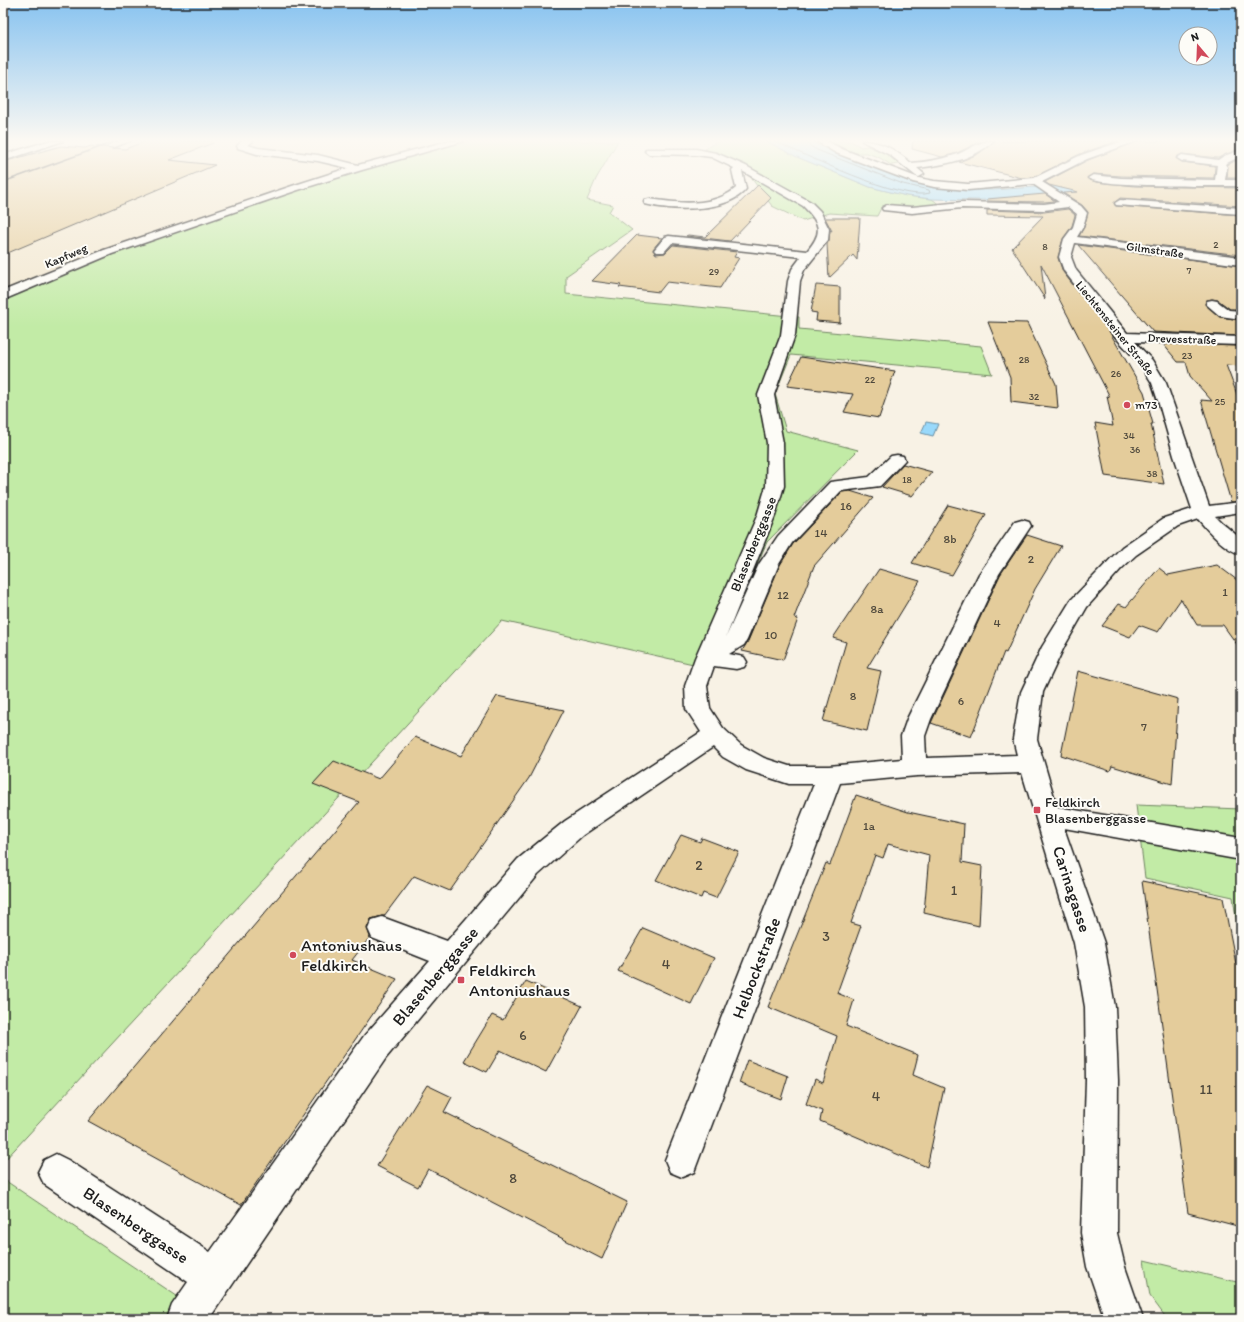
<svg xmlns="http://www.w3.org/2000/svg" width="1244" height="1322" font-family="Itim,sans-serif">
	<style>
		.built { fill: #f2e7cf }
		.green { fill: #c2eba6; stroke: #6f8461 }
		.water { fill: #99d9fb; stroke: #678da2 }
		.lines { fill: none; stroke-linecap: round; stroke-linejoin: round }
		.shore { stroke: #4e6875; stroke-width: 1 }
		.building { fill: #e4cc9b; stroke: #1c1c1c }
		.minor-casing { stroke: #1c1c1c; stroke-width: 3 }
		.minor { fill: #fdfcf7; fill-rule: evenodd }
		.rail { stroke: #1c1c1c; stroke-width: 1.5 }
		.poi-dot { fill: #d1495b; stroke: #fdfcf7; stroke-width: 1.5 }
		.labels { text-anchor: middle; stroke-width: 4; stroke-linejoin: round; paint-order: stroke }
		.far-number-label { font-size: 10px; fill: #4e483c }
		.far-street-label { font-size: 12px; fill: #1c1c1c; stroke: #fdfcf7 }
		.far-poi-label { font-size: 12px; fill: #1c1c1c; stroke: #fdfcf7; text-anchor: start }
		.number-label { font-size: 12px; fill: #4e483c }
		.street-label { font-size: 14px; fill: #1c1c1c; stroke: #fdfcf7 }
		.poi-label { font-size: 14px; fill: #1c1c1c; stroke: #fdfcf7; text-anchor: start }
		.near-number-label { font-size: 14px; fill: #4e483c }
		.near-street-label { font-size: 17px; fill: #1c1c1c; stroke: #fdfcf7 }
		.near-poi-label { font-size: 17px; fill: #1c1c1c; stroke: #fdfcf7; text-anchor: start }
	</style>
	<rect width="100%" height="100%" fill="#f8f2e5"/>
	<filter id="ink" filterUnits="userSpaceOnUse"><feTurbulence type="fractalNoise" baseFrequency=".025" numOctaves="2"/><feDisplacementMap in="SourceGraphic" scale="8" xChannelSelector="R" yChannelSelector="G"/><feConvolveMatrix kernelMatrix="1 2 1 2 8 2 1 2 1" color-interpolation-filters="sRGB"/></filter>
	<g filter="url(#ink)">
		<path class="built" d="M124,141h336l-457,155v-111z"/>
		<g class="green">
			<path d="M460,141h158l-22,38 -9,21 26,5 -4,7 23,18 -66,46v18l233,23v12l182,17 11,28 -201,-19 -16,39 11,37 72,19 -91,92 -56,126 -209,-47 -499,541v-866l105,-44 187,-64z"/>
			<path d="M718,141h48l31,16 73,30 37,9 25,3 8,6 -27,3 -31,-2 -5,10 -48,-3 -26,8 -31,-15 -23,-31 -1,-8 -43,-18z"/>
			<path d="M827,141h24l10,6 6,-1 10,4 9,4 13,10 -8,1 -11,-7 -13,-5h-11z"/>
			<path d="M1136,805l105,4v142l-8,-54 -88,-19z"/>
			<path d="M3,1179l208,140h-208z"/>
			<path d="M1144,1260l97,23v36h-74l-17,-23z"/>
		</g>
		<g class="water">
			<path d="M766,141h44l21,10 82,32 38,6 42,1 72,-5 59,-1 108,2 9,1v17l-145,-8 -49,2 -15,2h-60l-40,-1 -25,-3 -37,-9 -73,-30z"/>
			<path d="M926,422l12,2 -5,12 -12,-3z"/>
		</g>
		<g class="lines">
			<path class="shore" d="M774,141c29,13 129,61 156,52l-1,-3 -26,-6 -86,-34 -7,-4 -2,-5"/>
		</g>
		<g class="building">
			<path d="M146,141h66l1,2 -44,17 46,5 -212,90v-93l58,-16 24,2 6,-2 34,3z"/>
			<path d="M913,141h68l-24,12 -15,4 -30,-8z"/>
			<path d="M994,141h123l-37,13 -46,23 -12,1 -63,-16 19,-8z"/>
			<path d="M1138,141h103v7l-23,10 -36,-4 -6,3 6,5 33,4 -1,12 -93,-2 -28,-2 -6,4 9,4 39,4 106,2v18l-121,-8 -6,5 2,3 125,9v40l-162,-19 5,-9 4,-15 -6,-7 -19,-12 15,-1 -29,-7 -4,-3 43,-22z"/>
			<path d="M1241,158v20h-14l1,-11 -1,-2z"/>
			<path d="M758,185l13,13 -41,43 -44,-5 2,-1 17,2z"/>
			<path d="M1045,194l10,7 -11,1 -57,-1v-2z"/>
			<path d="M1068,209l7,6 -3,11 -9,13 -5,19 5,14 46,59 35,61 9,32h-2l13,60 -59,-8 -10,-53 18,3 -6,-30 3,1 -69,-133 4,35 -33,-51 31,-32 -56,-1v-5l57,2z"/>
			<path d="M825,218h35l-3,42 -4,-5 -24,23 -2,-34 2,-4 1,-10 2,1z"/>
			<path d="M637,235l25,3 -9,11 3,5 9,-1 8,-8 64,7 -3,5 5,1 -19,30 -53,-6 -8,10 -40,-5 2,-2 -29,-4z"/>
			<path d="M1078,245l163,21v43h-11l-12,-9 -6,-1 -5,1 -2,4 15,13 21,3v16l-88,-4z"/>
			<path d="M816,285l24,2v36l-24,-2 1,-8 -6,-1z"/>
			<path d="M988,322l39,1 29,61 2,24 -47,-6 -1,-25z"/>
			<path d="M1163,344l78,2v20l-15,-1 15,40v96l-10,1 -30,-102 11,1 -22,-25 -4,-14h-8z"/>
			<path d="M801,357l94,14 -16,47 -35,-6 9,-18 -66,-8z"/>
			<path d="M903,464l29,8 -20,24 -30,-9z"/>
			<path d="M850,491l23,7 -59,68 -20,52 4,1 -15,41 -41,-9 6,-10 32,-76 13,-21 49,-52z"/>
			<path d="M948,505l38,10 -34,60 -40,-12z"/>
			<path d="M1027,535l34,11 -26,43 -29,64 -2,-1 -33,85 -40,-14 69,-148z"/>
			<path d="M1217,565l24,18v67l-18,-25h-26l-16,-26 -23,33 -19,-7 -9,12 -28,-11 17,-22 7,3 33,-39 9,7z"/>
			<path d="M879,569l41,12 -53,87 14,3 -14,60 -44,-10 23,-79 -13,-4z"/>
			<path d="M1078,671l100,28 -6,85 -60,-18 -2,5 -49,-16z"/>
			<path d="M497,696l67,14 -35,68 -79,113 -36,-15 -30,40h-2l-11,3 -4,9 3,9 -18,23 45,19 -156,226 -153,-84 271,-319 -46,-18 21,-23 45,18 36,-42 46,19z"/>
			<path d="M856,795l52,17 56,12 -2,38 20,4 -3,60 -55,-13 5,-58 -41,-11 -5,14 -8,-3 -24,68 10,3 -24,67 17,7 -8,26 72,29 -5,20 31,13 -17,79 -107,-46 2,-10 -16,-7 9,-25 8,4 14,-47 -69,-29 58,-144 4,2z"/>
			<path d="M681,835l19,7 2,-4 37,14 -23,46 -13,-5 -2,5 -45,-18z"/>
			<path d="M1142,881l81,17 13,66 5,1v262l-53,-14z"/>
			<path d="M643,928l71,30 -23,46 -73,-33z"/>
			<path d="M526,981l56,25 -36,66 -46,-22 -13,22 -23,-11 28,-46 11,5z"/>
			<path d="M747,1060l41,16 -7,23 -42,-16z"/>
			<path d="M427,1085l25,12 -8,15 183,90 -25,57 -174,-90 -10,18 -41,-21z"/>
		</g>
		<g class="lines">
			<g class="minor-casing">
				<g id="minor">
					<path d="M48,141h15l-60,20v-6z"/>
					<path d="M242,141h11l-5,4 10,3 60,7 40,10 90,-24h16l-102,29 -64,20 -186,64 -109,46v-9l101,-41 188,-64 56,-18 -30,-7 -61,-7 -19,-6 -1,-2z"/>
					<path d="M816,141h11l15,8 77,29 15,3 34,3 66,-6 47,-23 42,-14h14l-50,18 -45,23 39,24 6,7 -4,14 -6,10 164,20v8l-166,-22 -4,14 5,13 51,63 114,4v8l-106,-3 17,18 14,23 43,123 32,-4v10l-26,4 7,7 19,16v15c-16,-4 -32,-22 -43,-35l-20,7 -42,29 -15,14 -34,38 -23,40 -21,45 -6,47 20,68 184,31v22l-177,-32 40,115 11,64 3,73 -1,153 8,34 18,52h-38l-18,-52 -6,-34 5,-153 -1,-73 -11,-64 -52,-170 -105,3 -77,7 -146,389 -12,5 -12,-5 -5,-12 149,-376h-25l-43,-14 -23,-13 -10,-10 -130,88 -45,40 -152,183 -177,261h-42l5,-14 16,-23 -144,-98 -6,-12 6,-12 12,-6 12,6 142,92 154,-216 66,-75 -58,-23 -4,-9 4,-9 10,-3 65,24 71,-82 47,-38 136,-89 -15,-23 -1,-23 10,-28 62,-142 9,-30 1,-43 -9,-48 23,-60 7,-54 4,-12 9,-12 -129,-14 -8,9h-8l-2,-2 11,-13 4,-1 138,15c16,-19 14,-27 -4,-45l-61,-35 4,18c-19,24 -74,22 -101,15l-1,-2 1,-2 4,-1c28,4 64,9 87,-11l-4,-18 2,-2 -23,-11 -15,-2 -47,-1 -4,-3 1,-2h50l20,4 30,13 65,36 9,9 9,18 -1,11 -24,30 -4,11 -5,54 -21,60 9,48 1,43 -9,30 -49,121 33,-73 19,-28 52,-54 39,-5 22,-21 6,-1 6,1 2,4 -25,26 -39,5 -49,52 -13,21 -32,76 -3,5 -15,9 15,3 3,5 -3,5 -8,2 -22,-3 -7,20 3,22 13,20 18,17 23,13 25,8h40l73,-7 -1,-23 6,-17 72,-145 36,-52 7,-2 7,2 2,4 -32,48 -68,145 -6,17 1,22 91,-3 -4,-16 8,-47 21,-45 29,-47 51,-53 42,-29 28,-9 -18,-53 -15,-52 -7,-21 -11,-18 -23,-25 -54,-69 -5,-14 5,-18 9,-12 4,-13 -9,-7 -24,3 -82,-2 -50,5 -29,-3 -1,-2 5,-3 25,2 50,-5 82,2 15,-2 -26,-18 -65,6 -34,-3 -21,-5 -77,-29z"/>
					<path d="M862,141c21,0 34,10 49,22 16,-1 32,-4 47,-9 13,-5 20,-13 35,-13 -18,19 -51,24 -76,27l7,6 -5,3 -3,-1 -26,-21z"/>
					<path d="M1241,150v6l-16,8 2,3 -2,13h16v6c-21,0 -144,1 -153,-8l5,-3 28,3 94,2 2,-15 -35,-4 -5,-3 5,-3 36,5 6,-4z"/>
					<path d="M1120,200l121,8v6l-125,-9 -1,-2z"/>
					<path d="M1212,300l5,1 12,9 12,1v8l-21,-3 -14,-12 1,-3z"/>
				</g>
			</g>
			<use href="#minor" class="minor"/>
			<g class="rail">
				<path d="M112,149l20,-8"/>
				<path d="M3,182l114,-41"/>
			</g>
		</g>
	</g>
	<linearGradient id="sky" x2="0" y2="1"><stop stop-color="#88c3f0"/><stop offset="0.43" stop-color="#fcf9f3"/><stop offset="1" stop-color="#fcf9f3" stop-opacity="0"/></linearGradient>
	<rect width="1244" height="327" fill="url(#sky)"/>
	<g class="poi-dot">
		<circle cx="1127" cy="405" r="4"/>
		<rect x="1033" y="806" width="8" height="8" rx="2"/>
		<circle cx="293" cy="955" r="4"/>
		<rect x="457" y="976" width="8" height="8" rx="2"/>
	</g>
	<g class="labels">
		<g class="far-number-label">
			<text x="1216" y="248">2</text>
			<text x="1045" y="250">8</text>
			<text x="1189" y="274">7</text>
			<text x="714" y="275">29</text>
			<text x="1187" y="359">23</text>
			<text x="1024" y="363">28</text>
			<text x="1116" y="377">26</text>
			<text x="870" y="383">22</text>
			<text x="1034" y="400">32</text>
			<text x="1220" y="405">25</text>
			<text x="1129" y="439">34</text>
			<text x="1135" y="453">36</text>
			<text x="1152" y="477">38</text>
			<text x="907" y="483">18</text>
		</g>
		<g class="far-street-label">
			<text transform="translate(1155 250) rotate(8)" y="4">Gilmstraße</text>
			<text transform="translate(66 256) rotate(-23)" y="4">Kapfweg</text>
			<text transform="translate(1115 328) rotate(51)" y="4">Liechtensteiner Straße</text>
			<text transform="translate(1182 339) rotate(2)" y="4">Drevesstraße</text>
		</g>
		<g class="far-poi-label">
			<text x="1135" y="409">m73</text>
		</g>
		<g class="number-label">
			<text x="846" y="510">16</text>
			<text x="821" y="537">14</text>
			<text x="950" y="543">8b</text>
			<text x="1031" y="563">2</text>
			<text x="1225" y="596">1</text>
			<text x="783" y="599">12</text>
			<text x="877" y="613">8a</text>
			<text x="997" y="627">4</text>
			<text x="771" y="639">10</text>
			<text x="853" y="700">8</text>
			<text x="961" y="705">6</text>
			<text x="1144" y="731">7</text>
			<text x="869" y="830">1a</text>
		</g>
		<g class="street-label">
			<text transform="translate(753 544) rotate(-68)" y="5">Blasenberggasse</text>
		</g>
		<g class="poi-label">
			<text x="1045" y="807">Feldkirch<tspan x="1045" dy="16">Blasenberggasse</tspan></text>
		</g>
		<g class="near-number-label">
			<text x="699" y="870">2</text>
			<text x="954" y="895">1</text>
			<text x="826" y="941">3</text>
			<text x="666" y="969">4</text>
			<text x="523" y="1040">6</text>
			<text x="1206" y="1094">11</text>
			<text x="876" y="1101">4</text>
			<text x="513" y="1183">8</text>
		</g>
		<g class="near-street-label">
			<text transform="translate(1072 889) rotate(72)" y="6">Carinagasse</text>
			<text transform="translate(756 968) rotate(-69)" y="6">Helbockstraße</text>
			<text transform="translate(435 976) rotate(-50)" y="6">Blasenberggasse</text>
			<text transform="translate(136 1225) rotate(34)" y="6">Blasenberggasse</text>
		</g>
		<g class="near-poi-label">
			<text x="301" y="951">Antoniushaus<tspan x="301" dy="20">Feldkirch</tspan></text>
			<text x="469" y="976">Feldkirch<tspan x="469" dy="20">Antoniushaus</tspan></text>
		</g>
	</g>
	<rect width="1244" height="1322" fill="none" stroke="#fdfcf7" stroke-width="16"/>
	<rect x="8" y="8" width="1228" height="1306" fill="none" stroke="#1c1c1c" stroke-width="1.5" filter="url(#ink)"/>
	<g transform="translate(1198 46) rotate(341)"><circle r="19" fill="#fdfcf7" stroke="#a3a29f"/>
	<path d="M0-3L7 15L0 10L-7 15Z" fill="#d1495b"/>
	<text y="-6" font-size="11" font-weight="bold" text-anchor="middle" fill="#1c1c1c">N</text>
	</g>
</svg>
